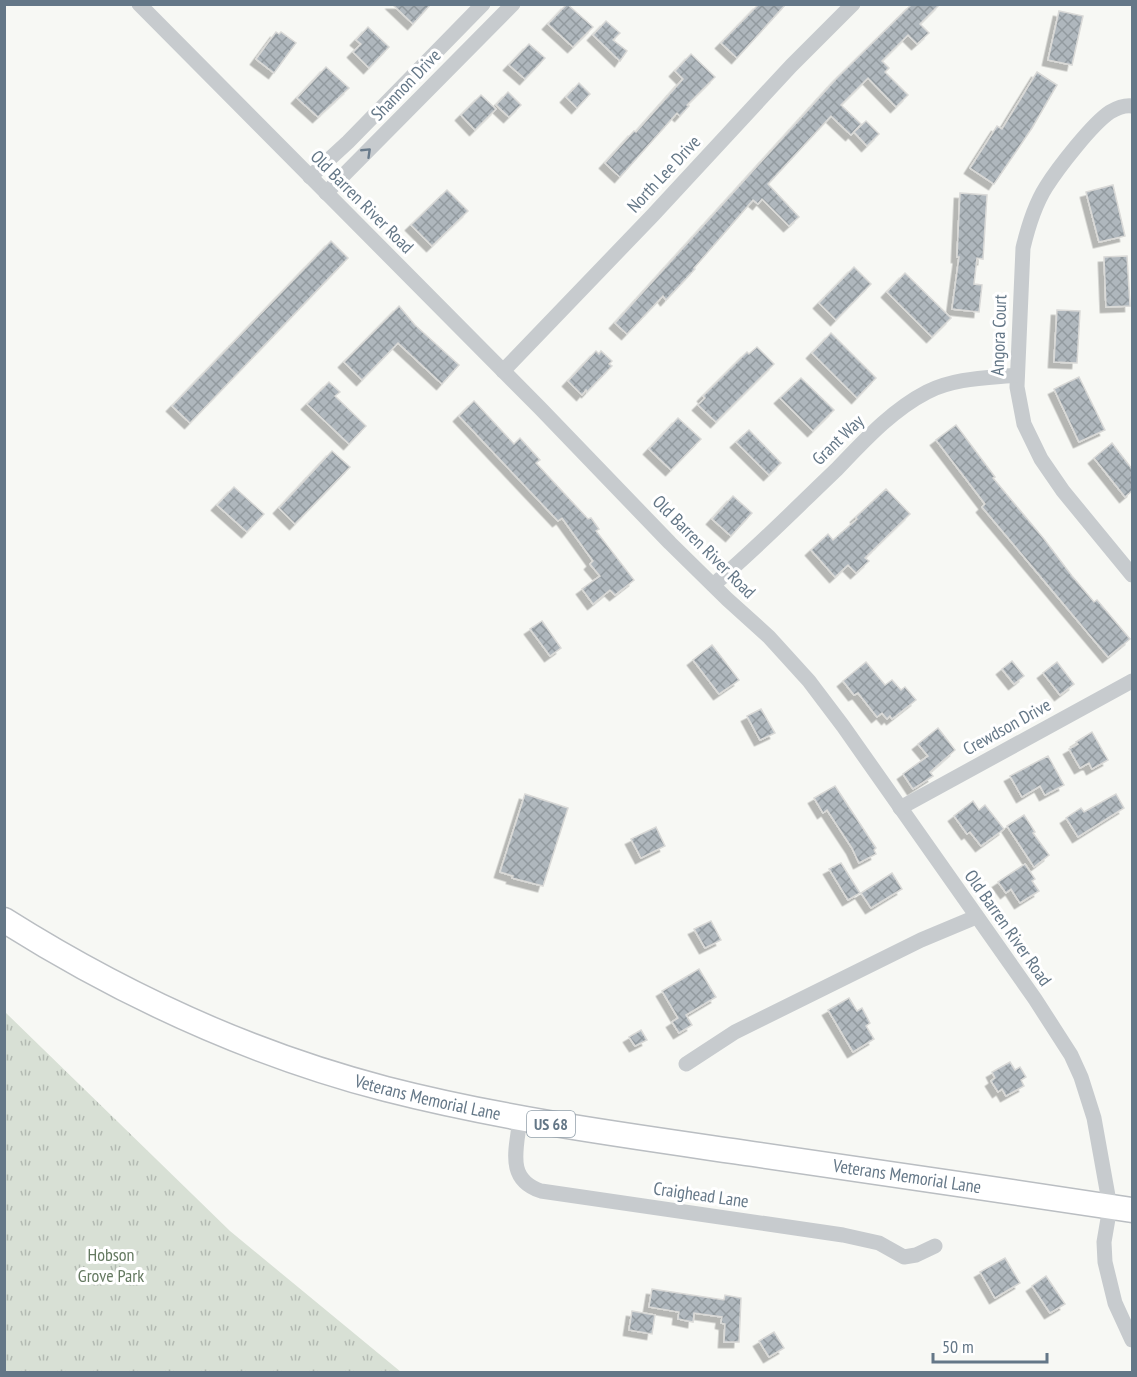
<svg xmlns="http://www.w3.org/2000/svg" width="1137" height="1377" font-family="'PT Sans Narrow',sans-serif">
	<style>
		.park { fill: url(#park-tufts) }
		.building { fill: url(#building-cross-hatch); stroke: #d9d9d7; stroke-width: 1.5; filter: url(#shadow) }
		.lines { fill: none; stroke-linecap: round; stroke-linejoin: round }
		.primary-casing { stroke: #babec2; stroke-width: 27 }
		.street { stroke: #c7cbce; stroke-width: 15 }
		.primary { stroke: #fff; stroke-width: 24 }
		.oneway { stroke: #697b8b }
		.labels { text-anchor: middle; stroke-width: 6; stroke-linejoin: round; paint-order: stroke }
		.shield { fill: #fff; stroke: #92a0ab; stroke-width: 1.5 }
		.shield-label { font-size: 16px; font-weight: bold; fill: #647787 }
		.street-label { font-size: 18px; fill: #647787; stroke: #fff }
		.park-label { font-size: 18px; fill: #647960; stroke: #fff }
	</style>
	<defs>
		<pattern id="park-tufts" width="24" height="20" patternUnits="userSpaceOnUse" patternTransform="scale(1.5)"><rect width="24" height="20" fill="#d8e0d5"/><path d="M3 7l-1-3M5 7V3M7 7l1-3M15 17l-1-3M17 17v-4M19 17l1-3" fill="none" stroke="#b3bab2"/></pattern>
		<pattern id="building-cross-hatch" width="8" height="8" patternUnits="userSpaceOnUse" patternTransform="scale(1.5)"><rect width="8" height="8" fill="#afb7bd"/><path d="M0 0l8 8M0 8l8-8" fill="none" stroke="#929a9f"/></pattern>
		<filter id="shadow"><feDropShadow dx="-5.5" dy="5.5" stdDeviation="0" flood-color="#0004"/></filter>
	</defs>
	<rect width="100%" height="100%" fill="#f7f8f4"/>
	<path class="park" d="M5,1012l225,219 171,141h-396z"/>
	<g class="building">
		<path d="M392,4h39l-18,20z"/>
		<path d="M567,4l26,23 -20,20 -25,-23z"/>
		<path d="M759,4h27l-49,54 -16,-15z"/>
		<path d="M912,4h28l-20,20 9,9 -12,11 -9,-9 -26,26 7,7 -4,4 23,23 -12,12 -28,-29 -27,27 20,19 -10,11 -20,-19 -63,68 31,33 -10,9 -27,-27 -4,5 -5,-4 -59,68 1,1 -29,31 -3,-4 -36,38 -12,-11 222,-245z"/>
		<path d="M1059,11l24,5 -11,49 -24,-5z"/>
		<path d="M606,21l14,12 -7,7 14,11 -7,10 -27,-26z"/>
		<path d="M368,27l21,20 -20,21 -16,-16 8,-8 -5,-4z"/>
		<path d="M276,32l3,2 2,-2 15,11 -22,30 -18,-14z"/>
		<path d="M529,44l16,14 -20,21 -16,-14z"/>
		<path d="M691,54l24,23 -28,28 2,1 -9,10 -3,-3 -57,64 -15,-14 29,-32 2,1 47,-53 -8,-8z"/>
		<path d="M326,67l23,21 -31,29 -21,-19z"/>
		<path d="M1037,72l20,13 -25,43 -38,56 -24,-16 27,-42 5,3z"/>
		<path d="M579,83l11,11 -13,14 -11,-11z"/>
		<path d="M508,92l13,13 -12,12 -13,-12z"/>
		<path d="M481,95l15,14 -21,21 -14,-15z"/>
		<path d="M866,121l13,13 -12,12 -13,-14z"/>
		<path d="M1113,185l12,51 -26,6 -13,-50z"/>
		<path d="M447,190l21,21 -36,35 -21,-21z"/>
		<path d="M960,193l27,2 -4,64 -6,-1 -3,26 8,1 -3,27 -27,-3 7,-52h-2z"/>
		<path d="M331,241l17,17 -158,165 -18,-17z"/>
		<path d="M1127,256l3,50 -24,1 -2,-50z"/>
		<path d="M854,267l17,17 -35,36 -17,-17z"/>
		<path d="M905,273l46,45 -19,19 -45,-45z"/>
		<path d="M399,306l16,19 44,40 -17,19 -44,-41 -36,37 -18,-18z"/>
		<path d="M1057,310l23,1 -3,52 -23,-1z"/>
		<path d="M831,333l45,45 -19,20 -45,-45z"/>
		<path d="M757,347l17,17 -58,58 -18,-17 7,-7 -2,-2 44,-44 2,2z"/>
		<path d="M596,351l3,3 2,-3 11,10 -3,3 3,2 -25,26 -1,-2 -4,5 -14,-14z"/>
		<path d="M1079,377l26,53 -26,12 -25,-53z"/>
		<path d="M801,378l33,32 -21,21 -33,-33z"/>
		<path d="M329,382l11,10 -5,4 31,30 -17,18 -42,-40z"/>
		<path d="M474,401l40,43 6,-6 20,22 -4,3 52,56 3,-1 8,11 -3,2 38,49 -19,15 -5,-5 -17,14 -11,-15 18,-13 -10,-12 3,-3 -31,-43 -4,3 -99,-105z"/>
		<path d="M678,418l23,21 -30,31 -22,-21z"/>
		<path d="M956,425l39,52 -2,1 51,61 28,37 22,26 3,-2 33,39 -22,18 -126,-150 3,-3 -49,-64z"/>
		<path d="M749,430l32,33 -12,12 -33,-33z"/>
		<path d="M1112,443l20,26v22l-7,6 -31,-39z"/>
		<path d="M332,451l18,16 -55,57 -16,-16z"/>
		<path d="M234,487l30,27 -17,18 -30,-27z"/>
		<path d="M886,489l24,25 -45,44 4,3 -13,12 -8,-8 -13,12 -24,-27 17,-16 5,6 24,-21 -1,-2z"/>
		<path d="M733,496l19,17 -21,23 -19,-17z"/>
		<path d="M542,621l19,27 -11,8 -20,-27z"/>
		<path d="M712,645l27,35 -20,14 -26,-34z"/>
		<path d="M1012,661l12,15 -10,8 -12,-15z"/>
		<path d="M866,662l19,23 7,-5 9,10 4,-3 11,13 -24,19 -2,-3 -3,3 -5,-6 -5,4 -19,-24 -4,2 -11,-14z"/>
		<path d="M1057,662l17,22 -14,11 -17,-22z"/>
		<path d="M761,709l14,24 -15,7 -13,-24z"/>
		<path d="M938,728l17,22 -25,22 3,4 -20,13 -10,-15 25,-18 -10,-12z"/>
		<path d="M1092,732l16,28 -16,9 -3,-6 -9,5 -11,-19 9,-5 -2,-2z"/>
		<path d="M1048,756l16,29 -19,10 -5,-9 -18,11 -12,-21z"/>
		<path d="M835,786l41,62 -2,2 2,4 -17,9 -7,-15 -25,-38 -4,3 -9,-15z"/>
		<path d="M525,794l43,14 -25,78 -31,-8 1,-2 -13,-4z"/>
		<path d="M1116,794l8,14 -46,29 -12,-19 15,-10 3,4z"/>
		<path d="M973,801l6,9 6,-5 19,24 -23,17 -11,-14 -3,2 -13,-18z"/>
		<path d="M1024,815l11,17 -2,1 16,22 -15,12 -27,-41z"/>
		<path d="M656,827l9,19 -24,12 -10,-19z"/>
		<path d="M841,863l19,30 -12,7 -19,-31z"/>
		<path d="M1025,864l10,15 -3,2 7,10 -19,12 -9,-14 -5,4 -8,-11z"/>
		<path d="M892,873l10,16 -31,19 -10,-15z"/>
		<path d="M711,921l10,19 -16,8 -11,-19z"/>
		<path d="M699,969l17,28 -30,18 6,10 -13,8 -7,-11 6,-4 -16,-27z"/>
		<path d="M849,998l8,13 5,-3 8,15 -4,3 8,13 -21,13 -25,-42z"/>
		<path d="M641,1030l6,10 -12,6 -6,-9z"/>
		<path d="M1010,1062l5,8 5,-3 6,10 -5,3 3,6 -18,10 -4,-7 -4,3 -7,-11 4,-3 -3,-6z"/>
		<path d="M1005,1258l15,25 -25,15 -15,-26z"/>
		<path d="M1046,1276l19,28 -15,9 -18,-27z"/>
		<path d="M652,1289l72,11 1,-5 16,3 -2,44h-15l1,-18 -4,-1 1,-6 -28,-4 -1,9 -15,-3 1,-7 -30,-5z"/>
		<path d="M632,1311l23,4 -3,19 -23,-4z"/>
		<path d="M774,1332l10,16 -15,9 -10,-16z"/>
	</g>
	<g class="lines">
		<g class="primary-casing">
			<g id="primary">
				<path id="s1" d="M4,920c119,75 247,134 382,169 121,31 244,47 367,65 126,18 253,37 379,56"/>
			</g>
		</g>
		<g class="street">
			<path d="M139,4l401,404 130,135 57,56 42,38 40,44 34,45 192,273 36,56 10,22 13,41 16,89 -6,35 1,20 10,41 17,37"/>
			<path d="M1132,106c-7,-1 -15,2 -22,6 -18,12 -52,56 -64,75 -12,19 -18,40 -23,61l-6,139 7,37 17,35 22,32 69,84"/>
			<path d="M310,177l38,-35 135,-138"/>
			<path d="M326,193l187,-189"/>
			<path d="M503,371l150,-156 138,-149 62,-62"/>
			<path d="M713,585c43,-36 83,-77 124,-116 27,-28 55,-59 90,-77 27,-14 60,-14 90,-17"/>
			<path d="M900,808l232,-127"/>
			<path d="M686,1064l49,-32 186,-92 55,-23"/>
			<path d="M520,1118c-3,30 -15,61 21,73l302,44 36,8 25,14 12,-2 19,-9"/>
		</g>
		<use href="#primary" class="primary"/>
	</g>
	<defs><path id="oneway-chevron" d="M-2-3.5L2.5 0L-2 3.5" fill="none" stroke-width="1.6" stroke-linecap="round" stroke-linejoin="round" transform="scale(1.5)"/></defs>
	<use class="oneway" href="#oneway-chevron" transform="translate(367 152) rotate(-44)"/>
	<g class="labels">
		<rect class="shield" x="527" y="1111" width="48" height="26" rx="4.5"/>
		<g class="shield-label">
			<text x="551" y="1130">US 68</text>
		</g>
		<g class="street-label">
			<text transform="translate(406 85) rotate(-46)" y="6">Shannon Drive</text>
			<text transform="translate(664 174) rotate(-47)" y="6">North Lee Drive</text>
			<text transform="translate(362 202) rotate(45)" y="6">Old Barren River Road</text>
			<text transform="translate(999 335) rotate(-88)" y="6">Angora Court</text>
			<text transform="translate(838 440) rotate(-44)" y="6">Grant Way</text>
			<text transform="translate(704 547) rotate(45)" y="6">Old Barren River Road</text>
			<text transform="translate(1007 727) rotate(-29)" y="6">Crewdson Drive</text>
			<text transform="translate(1008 928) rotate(55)" y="6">Old Barren River Road</text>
			<text dy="6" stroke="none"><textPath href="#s1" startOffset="462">Veterans Memorial Lane</textPath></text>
			<text dy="6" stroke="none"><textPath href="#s1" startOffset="948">Veterans Memorial Lane</textPath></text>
			<text transform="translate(701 1195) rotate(8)" y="6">Craighead Lane</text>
		</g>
		<g class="park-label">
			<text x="111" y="1261">Hobson<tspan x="111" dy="21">Grove Park</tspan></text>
		</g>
	</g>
	<rect width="1137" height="1377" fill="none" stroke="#647787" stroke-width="12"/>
	<path d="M933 1353v9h114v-9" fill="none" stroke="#647787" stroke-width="3"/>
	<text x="942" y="1353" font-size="18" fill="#647787" stroke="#ffffff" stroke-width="4.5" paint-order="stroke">50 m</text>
</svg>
